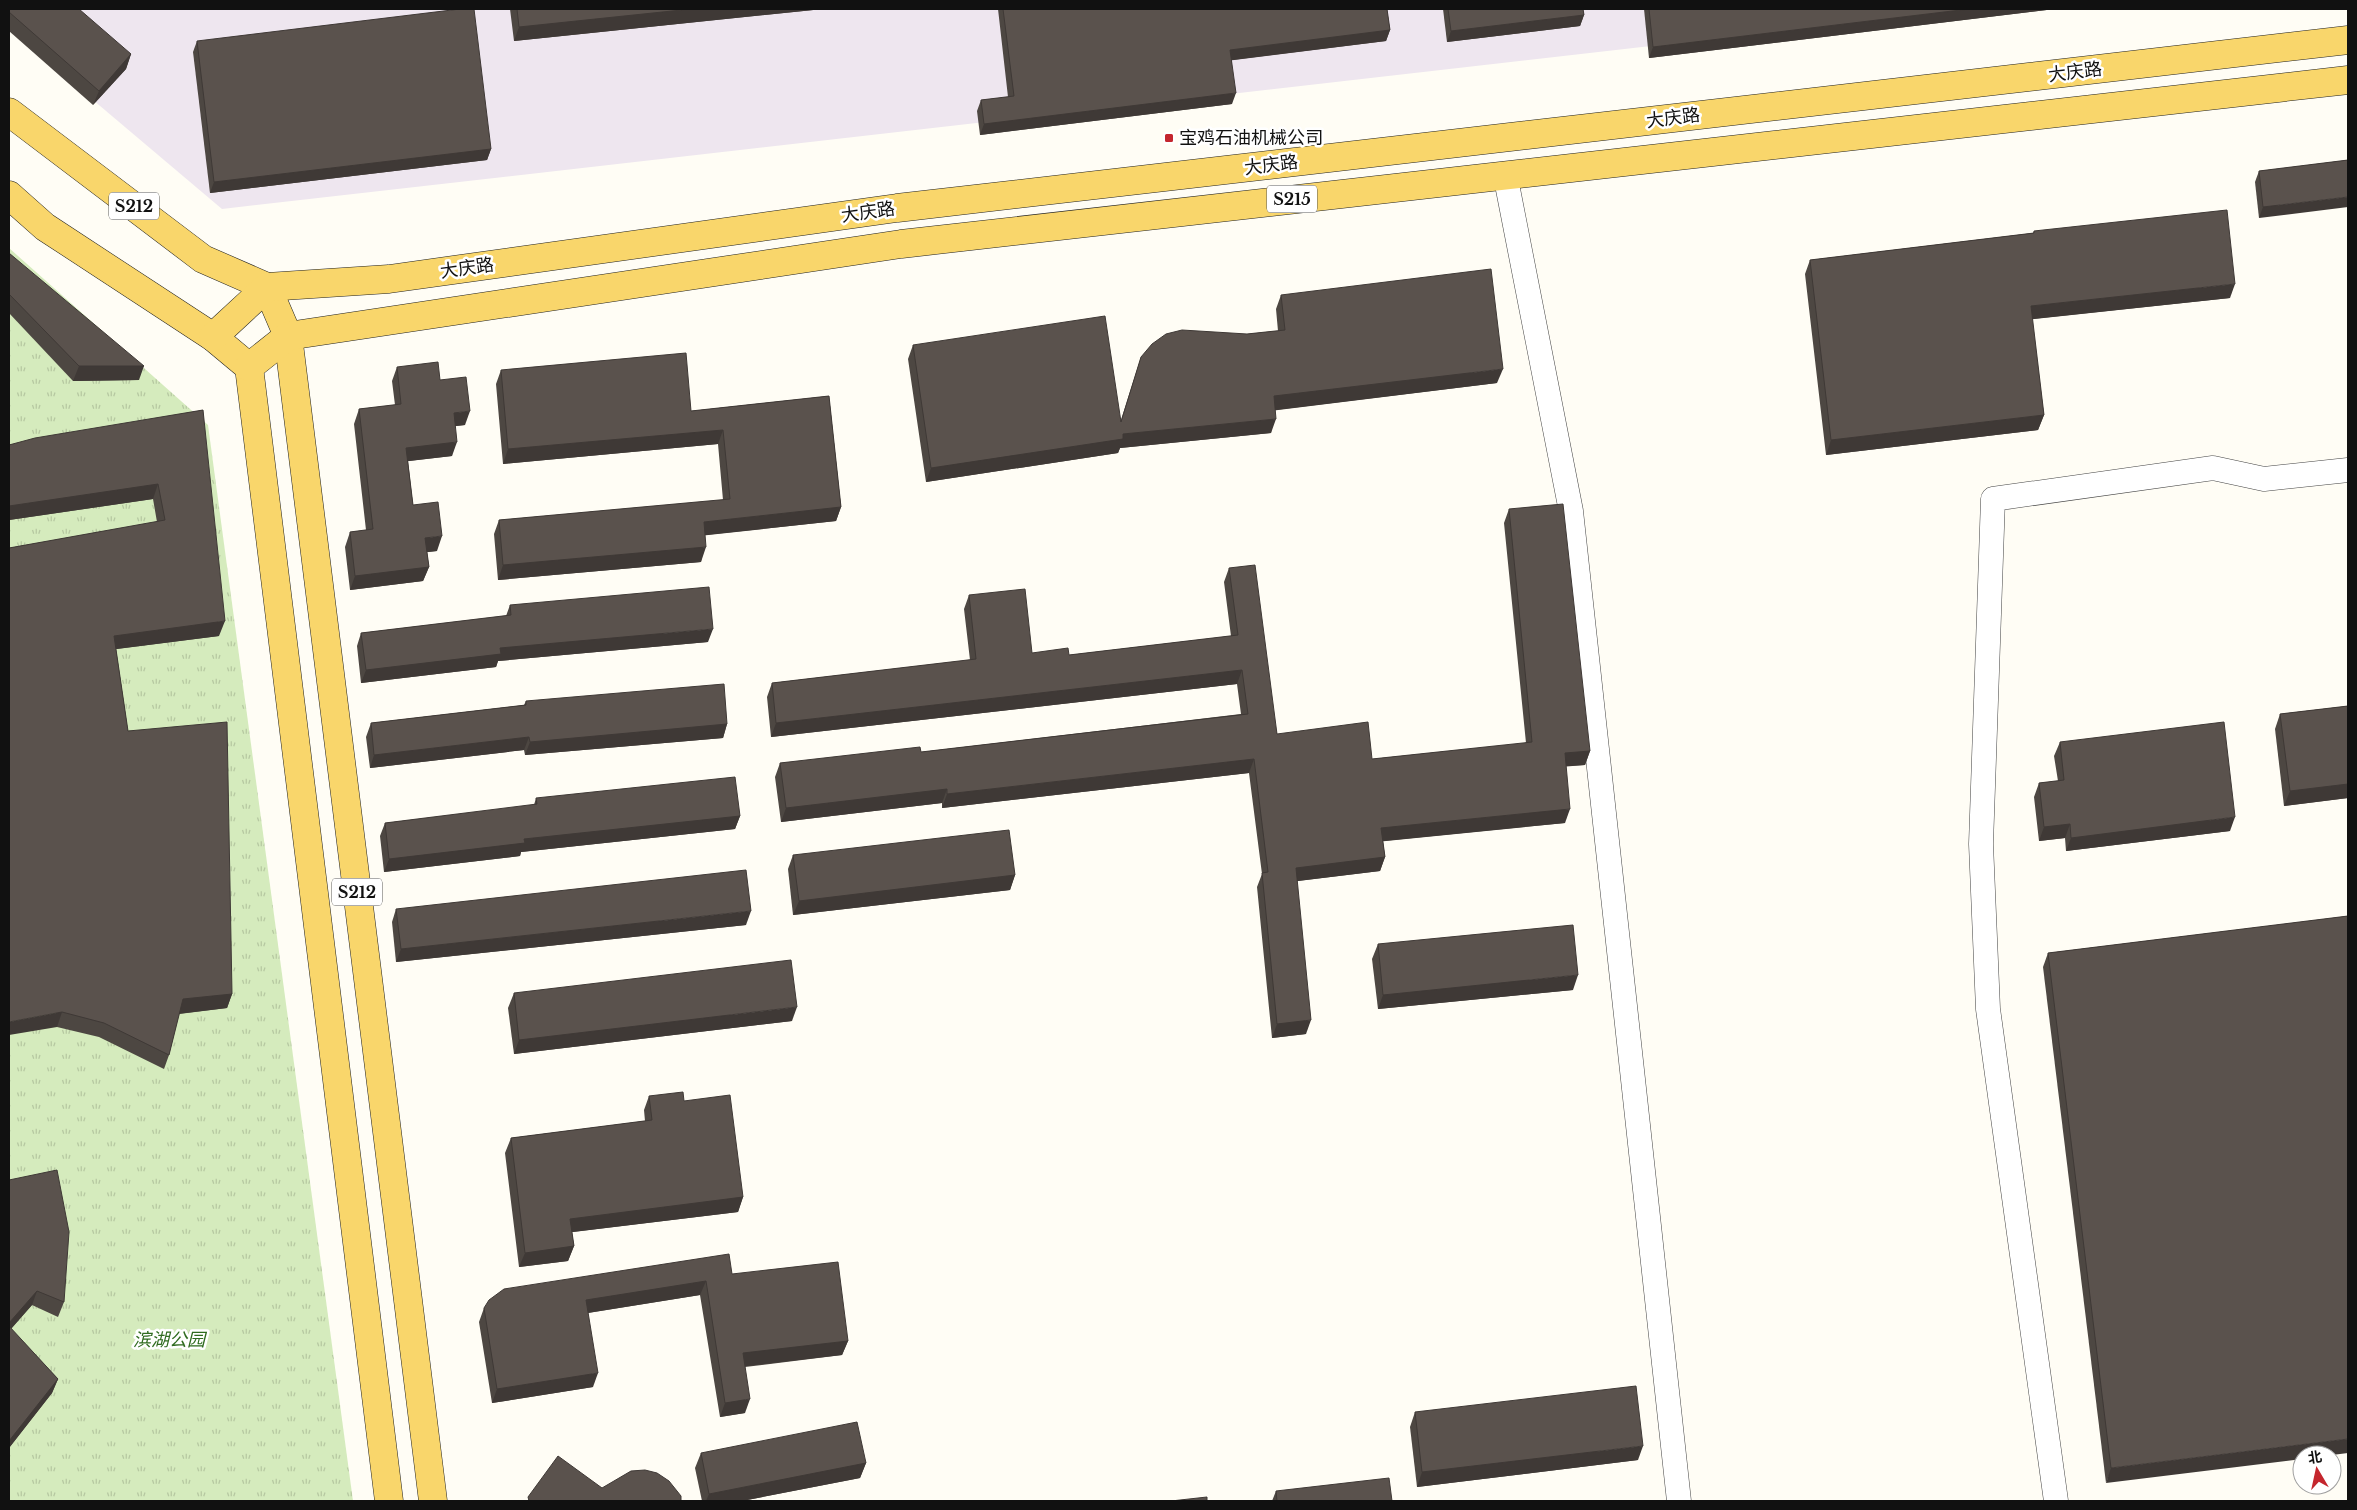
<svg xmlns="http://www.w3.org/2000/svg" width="2357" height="1510" font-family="'Libre Baskerville','Noto Sans SC',serif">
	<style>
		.industrial { fill: #eee6ef }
		.grass { fill: url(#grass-tufts) }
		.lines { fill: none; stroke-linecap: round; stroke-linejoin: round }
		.street-casing { stroke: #444; stroke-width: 25 }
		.primary-casing { stroke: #222; stroke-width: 29 }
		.street { stroke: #fff; stroke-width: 24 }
		.primary { stroke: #f9d66b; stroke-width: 28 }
		.wall { fill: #4d4742 }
		.shaded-wall { fill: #3f3936 }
		.building { fill: #5a524d; stroke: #3f3936 }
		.poi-dot { fill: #c4262e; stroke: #fff; stroke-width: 2 }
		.labels { text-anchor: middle; stroke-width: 5; stroke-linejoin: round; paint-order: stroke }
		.shield { fill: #fff; stroke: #585858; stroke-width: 1 }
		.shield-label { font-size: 16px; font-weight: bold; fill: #111 }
		.street-label { font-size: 18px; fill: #111; stroke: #fff }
		.poi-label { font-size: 18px; fill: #111; stroke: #fff; text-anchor: start }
		.park-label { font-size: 18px; font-style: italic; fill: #2f6b1f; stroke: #fff }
	</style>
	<defs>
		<pattern id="grass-tufts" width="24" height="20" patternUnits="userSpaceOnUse" patternTransform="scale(1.25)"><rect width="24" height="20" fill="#d5ebbd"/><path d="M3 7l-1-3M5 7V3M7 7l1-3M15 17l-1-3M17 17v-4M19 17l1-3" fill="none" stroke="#b6c8a1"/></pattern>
	</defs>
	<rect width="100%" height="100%" fill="#fffdf5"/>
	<path class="industrial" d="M9,9h1967l-1754,200 -213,-180z"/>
	<path class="grass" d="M9,248l199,177 145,1076h-344z"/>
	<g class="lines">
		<g class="street-casing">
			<g id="street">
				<path d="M1505,174l66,337 108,990"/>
				<path d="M2056,1501l-68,-492 -7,-165 12,-345 220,-31 51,11 84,-9"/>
			</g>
		</g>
		<g class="primary-casing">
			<g id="primary">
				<path d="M9,112l194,147 64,28 21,49 145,1165"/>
				<path d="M9,195l36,32 168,110 36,30 140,1134"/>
				<path d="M213,337l54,-50 122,-8 508,-71 1451,-168"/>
				<path d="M249,367l39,-31 613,-92 1447,-164"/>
			</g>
		</g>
		<use href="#street" class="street"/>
		<use href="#primary" class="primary"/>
	</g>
	<g class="wall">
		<path d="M9,9l122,45 -5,15 -33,36 -84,-74z"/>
		<path d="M510,9h313l-309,32z"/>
		<path d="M998,9h389l3,21 -4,11 -154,19v44l-252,31 -3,-24 4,-11 27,-3z"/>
		<path d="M1443,9h140l1,6 -4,11 -133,16z"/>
		<path d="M1644,9h411l-406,49z"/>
		<path d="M197,41l294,108 -4,11 -277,33 -17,-141z"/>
		<path d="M2348,160l-89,58 -4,-36 4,-11z"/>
		<path d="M2034,231l196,67 -198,21 12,96 -6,15 -212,25 -21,-181 5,-14 223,-27z"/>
		<path d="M9,253l130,127 -66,1 -64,-68z"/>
		<path d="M1281,295l216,88 -222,27 -4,23 -151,15 -2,5 -192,29 -18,-123 5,-14 208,75 20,-63 106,-23 31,-3 -2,-22z"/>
		<path d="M397,367l43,13 25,45 -10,1 -3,30 -44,5 5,44 24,46 -10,1 2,15 -6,14 -73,9 -5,-43 5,-15 16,-2 -12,-106 5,-15 36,-4 -3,-24z"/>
		<path d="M501,370l190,41 138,-15 12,111 -5,14 -131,14 -4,27 -203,18 -4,-46 5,-14 224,-20 -5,-56 -215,20 -7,-80z"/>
		<path d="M203,410l16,226 -103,13 12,82 104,263 -5,14 -48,6 -10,41 -5,14 -65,-32 -42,-10 -48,-479 148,-26 -4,-23 -144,21v-75z"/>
		<path d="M1509,509l81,242 -5,14 -19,1 -1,57 -182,18 2,16 -5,14 -83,10 9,153 -34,4 -15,-151 5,-13 -13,-101 -307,35v-5l-161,19 -6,-45 5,-14 141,-11 320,-38 -4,-30 -466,53 -4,-40 5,-14 198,-23 -6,-51 5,-14 63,58 37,2 162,-19 -7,-54 5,-14 48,166 95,25 154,-16 -22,-220z"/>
		<path d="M510,605l198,37 -210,19 -2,6 -135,16 -4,-37 4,-13 145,-17z"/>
		<path d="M526,701l201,23 -4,14 -198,17 -1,-5 -154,18 -4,-31 5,-14 153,-18z"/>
		<path d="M2348,706v92l-64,8 -9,-77 5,-15z"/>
		<path d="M2060,742l170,89 -164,20 -1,-13 -26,3 -5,-44 5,-14 19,-2 -4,-25z"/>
		<path d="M536,798l204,18 -5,13 -214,23 -1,4 -136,16 -4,-36 5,-13 149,-18z"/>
		<path d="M793,855l222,20 -5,15 -217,25 -5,-46z"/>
		<path d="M396,909l350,16 -350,37 -4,-40z"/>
		<path d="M2348,916l-242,567 -63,-516 5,-14z"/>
		<path d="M1378,944l195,46 -195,19 -6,-50z"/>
		<path d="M514,993l278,28 -278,33 -6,-46z"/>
		<path d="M649,1096l35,5 59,96 -5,15 -166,20 2,14 -6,15 -49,6 -14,-114 6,-15 134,-17 -1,-11z"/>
		<path d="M9,1180l55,122 -6,15 -26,-12 -21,24 47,50 -6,14 -43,55z"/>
		<path d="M732,1274l116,67 -6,14 -97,12v46l-25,4 -20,-122 -112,18 5,74 -101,16 -13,-81 5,-14z"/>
		<path d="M1415,1412l223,48 -221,27 -7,-60z"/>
		<path d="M701,1453l165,10 -6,15 -118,23h-40l-7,-33z"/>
		<path d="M1276,1491l116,10h-120z"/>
	</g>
	<g class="shaded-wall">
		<path d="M691,9h132l-309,32 5,-14z"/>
		<path d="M1969,9h86l-406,49 4,-11z"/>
		<path d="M1584,15l-4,11 -133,16 4,-11z"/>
		<path d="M1390,30l-4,11 -160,20 4,-11z"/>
		<path d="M131,54l-5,15 -33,36 6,-14z"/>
		<path d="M1236,93l-4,11 -252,31 4,-11z"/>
		<path d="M491,149l-4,11 -277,33 4,-11z"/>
		<path d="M2348,197v10l-89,11 4,-11z"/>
		<path d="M2235,284l-5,14 -205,22 6,-14z"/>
		<path d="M79,366h65l-5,14 -66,1z"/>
		<path d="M1503,369l-6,14 -228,28 5,-15z"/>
		<path d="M470,411l-5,14 -17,2 6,-14z"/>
		<path d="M2044,415l-6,15 -212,25 5,-15z"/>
		<path d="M1276,419l-5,14 -151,15 -2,5 -192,29 5,-14 192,-34z"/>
		<path d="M723,430l-5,14 -215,20 5,-15z"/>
		<path d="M457,442l-5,14 -51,6 5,-14z"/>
		<path d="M158,484l-5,15 -144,21v-14z"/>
		<path d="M841,507l-5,14 -137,15 5,-14z"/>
		<path d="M442,536l-5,15 -17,2 5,-15z"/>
		<path d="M706,547l-5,15 -203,18 5,-15z"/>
		<path d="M429,567l-6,14 -73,9 5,-14z"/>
		<path d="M225,621l-6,15 -110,14 5,-14z"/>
		<path d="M713,629l-5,13 -210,19 -2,6 -135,16 5,-13 134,-22z"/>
		<path d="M1242,670l-5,14 -466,53 5,-14z"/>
		<path d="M727,724l-4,14 -198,17 5,-13z"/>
		<path d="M529,737l-5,13 -154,18 4,-13z"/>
		<path d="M1590,751l-5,14 -25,2 5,-14z"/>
		<path d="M1254,759l-5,14 -307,35 5,-14z"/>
		<path d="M2348,784v14l-64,8 6,-15z"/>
		<path d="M947,789l-5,14 -161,19 5,-14z"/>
		<path d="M1570,809l-5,14 -189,19 5,-14z"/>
		<path d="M740,816l-5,13 -214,23 -1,4 -136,16 5,-13 135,-20z"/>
		<path d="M2235,817l-5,14 -164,20 5,-13z"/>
		<path d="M2070,824l-5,14 -26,3 5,-14z"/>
		<path d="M1385,857l-5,14 -90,11 6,-14z"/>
		<path d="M1015,875l-5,15 -217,25 6,-14z"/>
		<path d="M751,911l-5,14 -350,37 5,-13z"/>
		<path d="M1578,975l-5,15 -195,19 5,-14z"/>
		<path d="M232,994l-5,14 -50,6 6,-15z"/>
		<path d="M797,1007l-5,14 -278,33 5,-14z"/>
		<path d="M62,1012l-5,15 -48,8v-13z"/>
		<path d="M1311,1020l-5,14 -34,4 5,-14z"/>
		<path d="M743,1197l-5,15 -173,21 5,-14z"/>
		<path d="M574,1246l-6,15 -49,6 6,-14z"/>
		<path d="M706,1281l-6,14 -119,19 5,-14z"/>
		<path d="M37,1291l-5,14 -23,26v-8z"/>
		<path d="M848,1341l-6,14 -104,12 5,-14z"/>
		<path d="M598,1373l-5,14 -101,16 5,-14z"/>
		<path d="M58,1379l-6,14 -43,55v-7z"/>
		<path d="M750,1399l-5,14 -25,4 5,-14z"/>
		<path d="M2348,1439v14l-16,2h-30v4l-196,24 5,-15z"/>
		<path d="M1643,1446l-5,14 -221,27 5,-15z"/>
		<path d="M866,1463l-6,15 -118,23h-36l3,-7z"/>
	</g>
	<g class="building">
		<path d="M9,9h70l52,45 -32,37 -90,-79z"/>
		<path d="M460,9h14l17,140 -277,33 -17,-141z"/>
		<path d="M517,9h174l-172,18z"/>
		<path d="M1003,9h384l3,21 -160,20 6,43 -252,31 -3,-24 33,-4z"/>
		<path d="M1448,9h135l1,6 -133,16z"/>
		<path d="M1649,9h320l-316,38z"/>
		<path d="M2348,160v37l-85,10 -4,-36z"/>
		<path d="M2227,210l8,74 -204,22 13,109 -213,25 -21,-180 224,-27v-2z"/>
		<path d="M9,253l135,113h-65l-70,-72z"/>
		<path d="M1491,269l12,100 -229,27 2,23 -153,15v5l-192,29 -18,-123 192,-29 16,106 20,-65 11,-13 14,-10 16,-4 65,4 38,-4 -4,-35z"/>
		<path d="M686,353l5,58 138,-15 12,111 -137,15 2,25 -203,18 -4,-45 231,-21 -7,-69 -215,19 -7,-79z"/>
		<path d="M438,362l2,18 26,-3 4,34 -16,2 3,29 -51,6 7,57 25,-3 4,34 -17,2 4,29 -74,9 -5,-44 23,-3 -14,-120 42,-5 -4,-37z"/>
		<path d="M203,410l22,211 -111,15 14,95 99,-9 5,272 -49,5 -14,56 -65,-32 -42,-11 -53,10v-474l156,-28 -7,-36 -149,22v-61l26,-7z"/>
		<path d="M1563,504l27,247 -25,2 5,56 -189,19 4,29 -89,11 15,152 -34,4 -15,-151 6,-1 -14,-113 -307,35v-5l-161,19 -6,-45 140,-16 1,5 327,-38 -6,-44 -466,53 -4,-40 204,-24 -7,-64 56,-6 7,64 36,-5 1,7 169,-20 -9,-67 26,-3 22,169 91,-12 4,37 160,-17 -23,-233z"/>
		<path d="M709,587l4,42 -213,19 1,6 -135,16 -5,-37 150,-18 -1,-10z"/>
		<path d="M724,684l3,40 -197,18 -1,-5 -155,18 -3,-32 155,-18v-4z"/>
		<path d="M2348,706v78l-58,7 -10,-77z"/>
		<path d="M2224,722l11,95 -164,21 -1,-14 -26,3 -5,-44 25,-3 -4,-38z"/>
		<path d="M735,777l5,39 -216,23 1,4 -136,16 -4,-36 152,-19 -1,-6z"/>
		<path d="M1009,830l6,45 -216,26 -6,-46z"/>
		<path d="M746,870l5,41 -350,38 -5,-40z"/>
		<path d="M2348,916v523l-237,29 -63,-515z"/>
		<path d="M1573,925l5,50 -195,20 -5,-51z"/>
		<path d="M791,960l6,47 -278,33 -5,-47z"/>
		<path d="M683,1092l1,9 46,-6 13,102 -173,22 4,27 -49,7 -14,-115 141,-18 -3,-24z"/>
		<path d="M57,1170l12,62 -5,70 -27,-11 -28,32v-143z"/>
		<path d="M729,1254l3,20 106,-12 10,79 -105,12 7,46 -25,4 -19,-122 -120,19 12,73 -101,16 -13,-81 5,-8 15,-11z"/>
		<path d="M9,1326l49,53 -49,62z"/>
		<path d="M1636,1386l7,60 -221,26 -7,-60z"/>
		<path d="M857,1422l9,41 -157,31 -8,-41z"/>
		<path d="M558,1456l44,32 29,-17 14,-1 12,3 12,8 12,15v5h-152l-1,-4z"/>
		<path d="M1389,1478l3,23h-115l-1,-10z"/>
		<path d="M1207,1497v4h-36z"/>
	</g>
	<rect class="poi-dot" x="1164" y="133" width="10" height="10" rx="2.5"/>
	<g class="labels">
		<g class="shield">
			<rect x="1267" y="185.5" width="50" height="27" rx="4"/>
			<rect x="109" y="192.5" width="50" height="27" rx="4"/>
			<rect x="332" y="878.5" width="50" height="27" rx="4"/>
		</g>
		<g class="shield-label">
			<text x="1292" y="205">S215</text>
			<text x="134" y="212">S212</text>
			<text x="357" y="898">S212</text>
		</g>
		<g class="street-label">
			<text transform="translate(2075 72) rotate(-7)" y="6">大庆路</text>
			<text transform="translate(1673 118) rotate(-7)" y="6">大庆路</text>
			<text transform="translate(1271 165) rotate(-7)" y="6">大庆路</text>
			<text transform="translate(868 212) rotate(-8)" y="6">大庆路</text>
			<text transform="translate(467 268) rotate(-8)" y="6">大庆路</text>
		</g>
		<g class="poi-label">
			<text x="1179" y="144">宝鸡石油机械公司</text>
		</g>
		<g class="park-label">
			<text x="169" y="1346">滨湖公园</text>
		</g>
	</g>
	<rect width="2357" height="1510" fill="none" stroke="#111111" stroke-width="20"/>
	<g transform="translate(2317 1470) rotate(351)"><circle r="24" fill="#ffffff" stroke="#a0a0a0"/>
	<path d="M0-4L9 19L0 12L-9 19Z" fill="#c4262e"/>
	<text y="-8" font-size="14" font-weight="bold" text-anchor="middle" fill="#111111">北</text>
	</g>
</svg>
